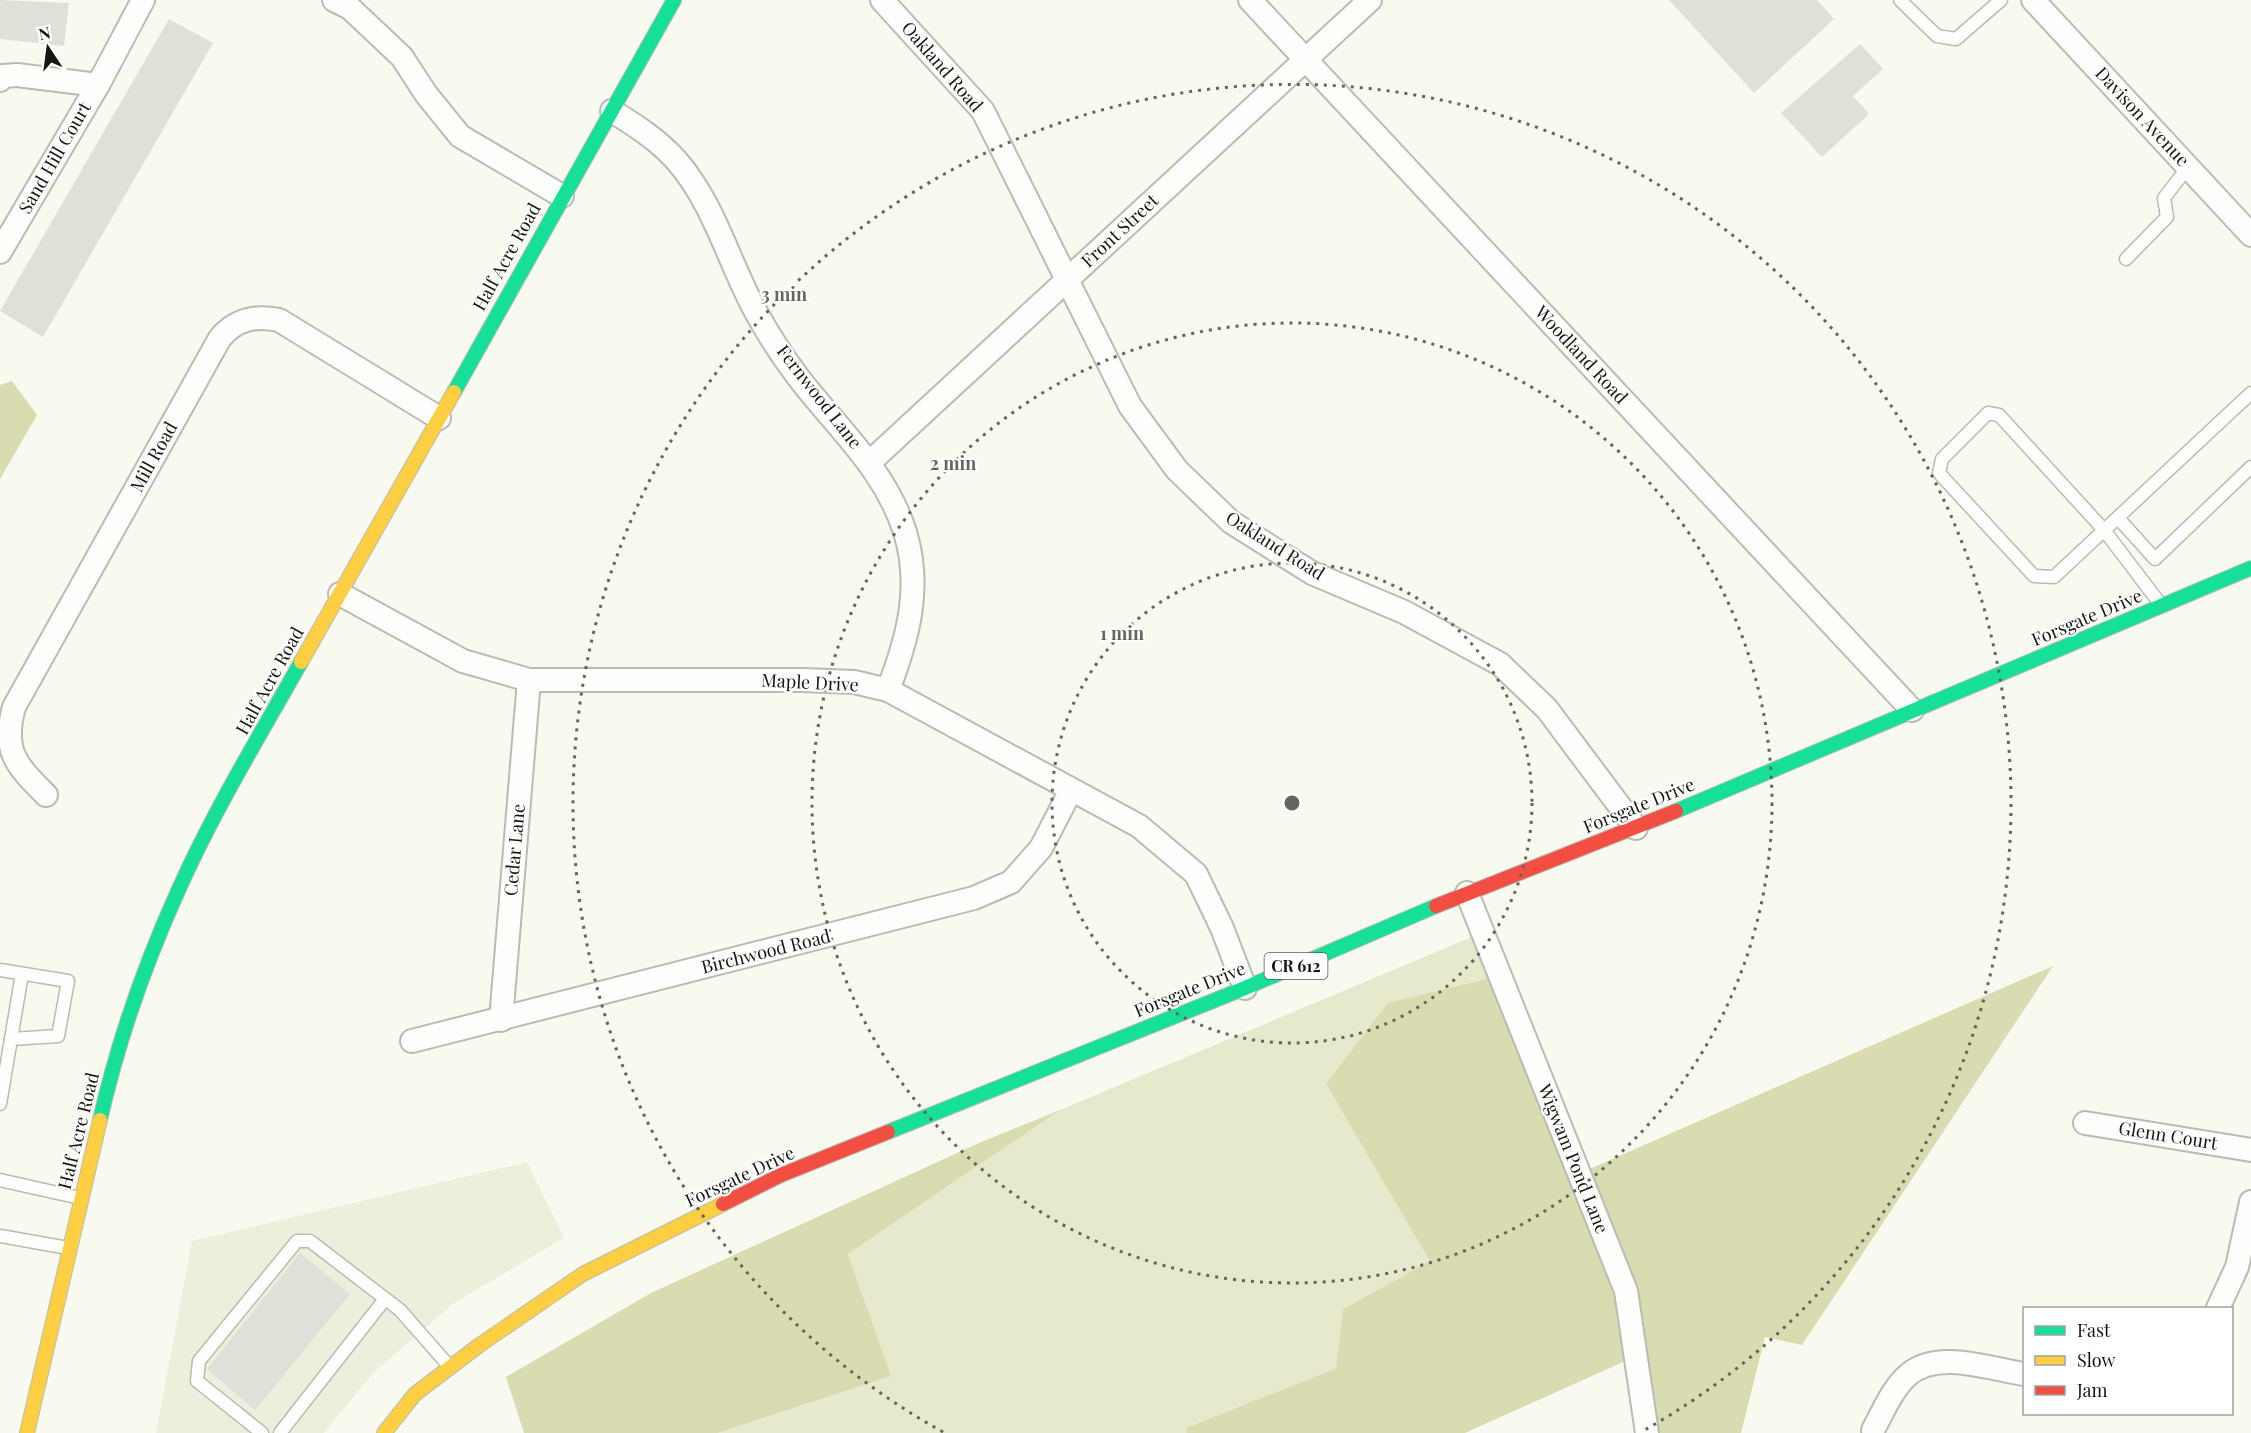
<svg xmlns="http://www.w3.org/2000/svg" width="2251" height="1433" font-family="'Playfair Display',serif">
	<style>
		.built { fill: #edefdc }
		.green { fill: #e6e9cb }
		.forest { fill: #d9dcb0 }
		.building { fill: #dfe0d8 }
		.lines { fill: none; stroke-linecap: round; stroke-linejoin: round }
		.lane-casing { stroke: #babbb3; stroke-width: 15 }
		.street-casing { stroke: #babbb3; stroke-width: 26 }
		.fast-casing { stroke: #babbb3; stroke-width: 16 }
		.slow-casing { stroke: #babbb3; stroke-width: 16 }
		.jam-casing { stroke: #babbb3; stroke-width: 16 }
		.lane { stroke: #fefefd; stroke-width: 12 }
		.street { stroke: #fefefd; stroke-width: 22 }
		.fast { stroke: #16e098; stroke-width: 14 }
		.slow { stroke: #ffcf43; stroke-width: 14 }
		.jam { stroke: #f24e42; stroke-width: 14 }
		.ring { fill: none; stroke: #64665d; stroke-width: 3; stroke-dasharray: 3 6 }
		.labels { text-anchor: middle; stroke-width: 4.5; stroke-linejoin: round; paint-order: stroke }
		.shield { fill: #fff; stroke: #5b5c57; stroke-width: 1.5 }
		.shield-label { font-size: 16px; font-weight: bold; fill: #15160f }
		.street-label { font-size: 18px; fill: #15160f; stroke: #fff }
		.centre { fill: #64665d; stroke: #fff; stroke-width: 3 }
		.ring-label { font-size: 18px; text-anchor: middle; font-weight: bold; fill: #64665d; stroke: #fff; stroke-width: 4.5; stroke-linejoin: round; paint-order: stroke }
	</style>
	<rect width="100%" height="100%" fill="#f8faef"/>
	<path class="built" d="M527,1162l37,76 -110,65 -81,70 -49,60h-168l36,-192z"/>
	<path class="green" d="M1486,931l18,44 -178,109 105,177 -88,48 -7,59 -150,60 1,5h-469l173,-57 -43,-122 212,-144z"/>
	<g class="forest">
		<path d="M12,381l25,34 -37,64v-94z"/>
		<path d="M2053,966l-251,379 -37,-8 -24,96h-91l-7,-80 -178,80h-278l-1,-5 150,-60 7,-59 87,-48 -104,-177 62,-81 116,-28 81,196z"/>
		<path d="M1060,1110l-212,144 43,122 -173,57h-194l-18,-56 145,-84 328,-150z"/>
	</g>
	<g class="building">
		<path d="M0,0l69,3 -5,43 -64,-7z"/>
		<path d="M1669,0h148l17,19 -80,74z"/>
		<path d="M169,19l44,24 -170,294 -43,-26z"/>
		<path d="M1860,44l23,25 -30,27 16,18 -47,43 -41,-44z"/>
		<path d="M300,1253l50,41 -95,116 -48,-41z"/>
	</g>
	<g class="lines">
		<g class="lane-casing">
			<g id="lane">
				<path d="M1900,0l37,36 19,3 45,-39"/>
				<path d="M2126,259l41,-42 -3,-19 24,-31"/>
				<path d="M2118,518l37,41 96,-92"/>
				<path d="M2161,605l-57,-75 -105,-115 -11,-2 -46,46 -3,14 95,103 20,1 197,-184"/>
				<path d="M0,970l68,11 -10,55 -47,3"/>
				<path d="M0,1104l22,-130"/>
				<path d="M0,1180l80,18"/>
				<path d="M0,1236l68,12"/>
				<path d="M262,1433l-65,-52 2,-20 98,-120h13l90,69 49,56"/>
				<path d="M280,1433l105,-134"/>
			</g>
		</g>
		<g class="street-casing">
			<g id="street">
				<path d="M334,0l16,8 52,49 24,37 34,42 102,60"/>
				<path d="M882,0l101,111 147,295 47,64 54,52 81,51 92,39 96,52 47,45 89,119"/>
				<path d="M1250,0l662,710"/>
				<path d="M2033,0l218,235"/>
				<path d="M0,80l3,-4 14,-1 81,10"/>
				<path d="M612,111c23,14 46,29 64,49 38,43 53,103 80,152 12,22 27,45 42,65 39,51 87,92 107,155 17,55 3,106 -17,158"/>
				<path d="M0,252l98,-167 45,-85"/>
				<path d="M870,462l500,-462"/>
				<path d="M340,594l123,67 66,19h274l51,2 34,8 251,136 57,48 26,54 23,60"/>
				<path d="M46,795c-30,-30 -44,-44 -32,-88l206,-369c16,-19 35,-23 59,-18l160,98"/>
				<path d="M1467,893l159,398 21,142"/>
				<path d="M501,1020l28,-340"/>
				<path d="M412,1041l562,-143 37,-16 30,-34 30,-58"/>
				<path d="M2085,1123l166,27"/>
				<path d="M2218,1308l19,-41 14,-65"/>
				<path d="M1873,1430c10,-18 19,-41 35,-55 29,-26 82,-6 116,-1"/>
			</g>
		</g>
		<g class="fast-casing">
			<g id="fast">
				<path d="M454,392l220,-392"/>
				<path d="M1676,811l575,-243"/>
				<path d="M100,1120c18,-79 45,-156 78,-229 35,-79 81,-154 123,-229"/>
				<path d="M888,1132l357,-144 191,-82"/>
			</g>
		</g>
		<g class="slow-casing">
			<g id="slow">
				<path d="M301,662l153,-270"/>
				<path d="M27,1433l73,-313"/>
				<path d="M384,1433l31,-39 66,-50 102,-70 140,-70"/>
			</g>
		</g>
		<g class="jam-casing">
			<g id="jam">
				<path d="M1436,906l240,-95"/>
				<path d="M723,1204l58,-29 107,-43"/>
			</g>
		</g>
		<use href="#lane" class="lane"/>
		<use href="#street" class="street"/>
		<use href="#fast" class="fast"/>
		<use href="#slow" class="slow"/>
		<use href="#jam" class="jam"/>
	</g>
	<g class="ring">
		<circle cx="1292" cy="803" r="240"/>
		<circle cx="1292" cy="803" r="480"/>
		<path d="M943 1432A719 719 0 1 1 1641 1432"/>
	</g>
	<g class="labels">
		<rect class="shield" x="1264.5" y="953" width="63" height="26" rx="4.5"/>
		<g class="shield-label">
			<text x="1296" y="972">CR 612</text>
		</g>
		<g class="street-label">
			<text transform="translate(942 67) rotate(49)" y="6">Oakland Road</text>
			<text transform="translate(2142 117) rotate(47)" y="6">Davison Avenue</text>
			<text transform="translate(55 158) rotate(-60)" y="6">Sand Hill Court</text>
			<text transform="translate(1120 231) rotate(-43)" y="6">Front Street</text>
			<text transform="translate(507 257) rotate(-61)" y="6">Half Acre Road</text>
			<text transform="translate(1581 355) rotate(47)" y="6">Woodland Road</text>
			<text transform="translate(819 397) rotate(52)" y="6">Fernwood Lane</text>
			<text transform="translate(154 457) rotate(-61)" y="6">Mill Road</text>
			<text transform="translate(1275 546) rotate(32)" y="6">Oakland Road</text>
			<text transform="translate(2087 618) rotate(-23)" y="6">Forsgate Drive</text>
			<text transform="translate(270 681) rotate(-61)" y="6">Half Acre Road</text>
			<text transform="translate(810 683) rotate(3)" y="6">Maple Drive</text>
			<text transform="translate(1639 806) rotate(-22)" y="6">Forsgate Drive</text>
			<text transform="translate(515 850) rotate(-85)" y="6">Cedar Lane</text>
			<text transform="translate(766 952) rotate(-14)" y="6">Birchwood Road</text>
			<text transform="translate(1190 990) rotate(-22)" y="6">Forsgate Drive</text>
			<text transform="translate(79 1131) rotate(-76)" y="6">Half Acre Road</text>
			<text transform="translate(2168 1136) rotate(9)" y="6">Glenn Court</text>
			<text transform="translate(1573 1159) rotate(68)" y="6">Wigwam Pond Lane</text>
			<text transform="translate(740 1177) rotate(-25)" y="6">Forsgate Drive</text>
		</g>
	</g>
	<circle cx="1292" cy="803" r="9" class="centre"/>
	<g class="ring-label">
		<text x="784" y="301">3 min</text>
		<text x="953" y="470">2 min</text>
		<text x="1122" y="640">1 min</text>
	</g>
	<rect x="2023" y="1307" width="210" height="108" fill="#ffffff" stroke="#a1a29f" stroke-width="1.5"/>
	<rect x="2035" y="1326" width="30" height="9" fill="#16e098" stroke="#a1a29f" stroke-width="1.5"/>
	<text x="2077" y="1337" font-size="18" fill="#15160f">Fast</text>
	<rect x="2035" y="1356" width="30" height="9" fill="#ffcf43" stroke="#a1a29f" stroke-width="1.5"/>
	<text x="2077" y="1367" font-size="18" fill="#15160f">Slow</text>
	<rect x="2035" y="1386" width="30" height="9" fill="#f24e42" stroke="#a1a29f" stroke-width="1.5"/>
	<text x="2077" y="1397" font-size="18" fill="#15160f">Jam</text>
	<g transform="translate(48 48) rotate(347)" stroke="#ffffff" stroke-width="4.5" paint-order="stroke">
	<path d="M0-4.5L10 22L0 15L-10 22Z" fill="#15160f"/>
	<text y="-9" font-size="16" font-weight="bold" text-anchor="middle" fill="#15160f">N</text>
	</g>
</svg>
